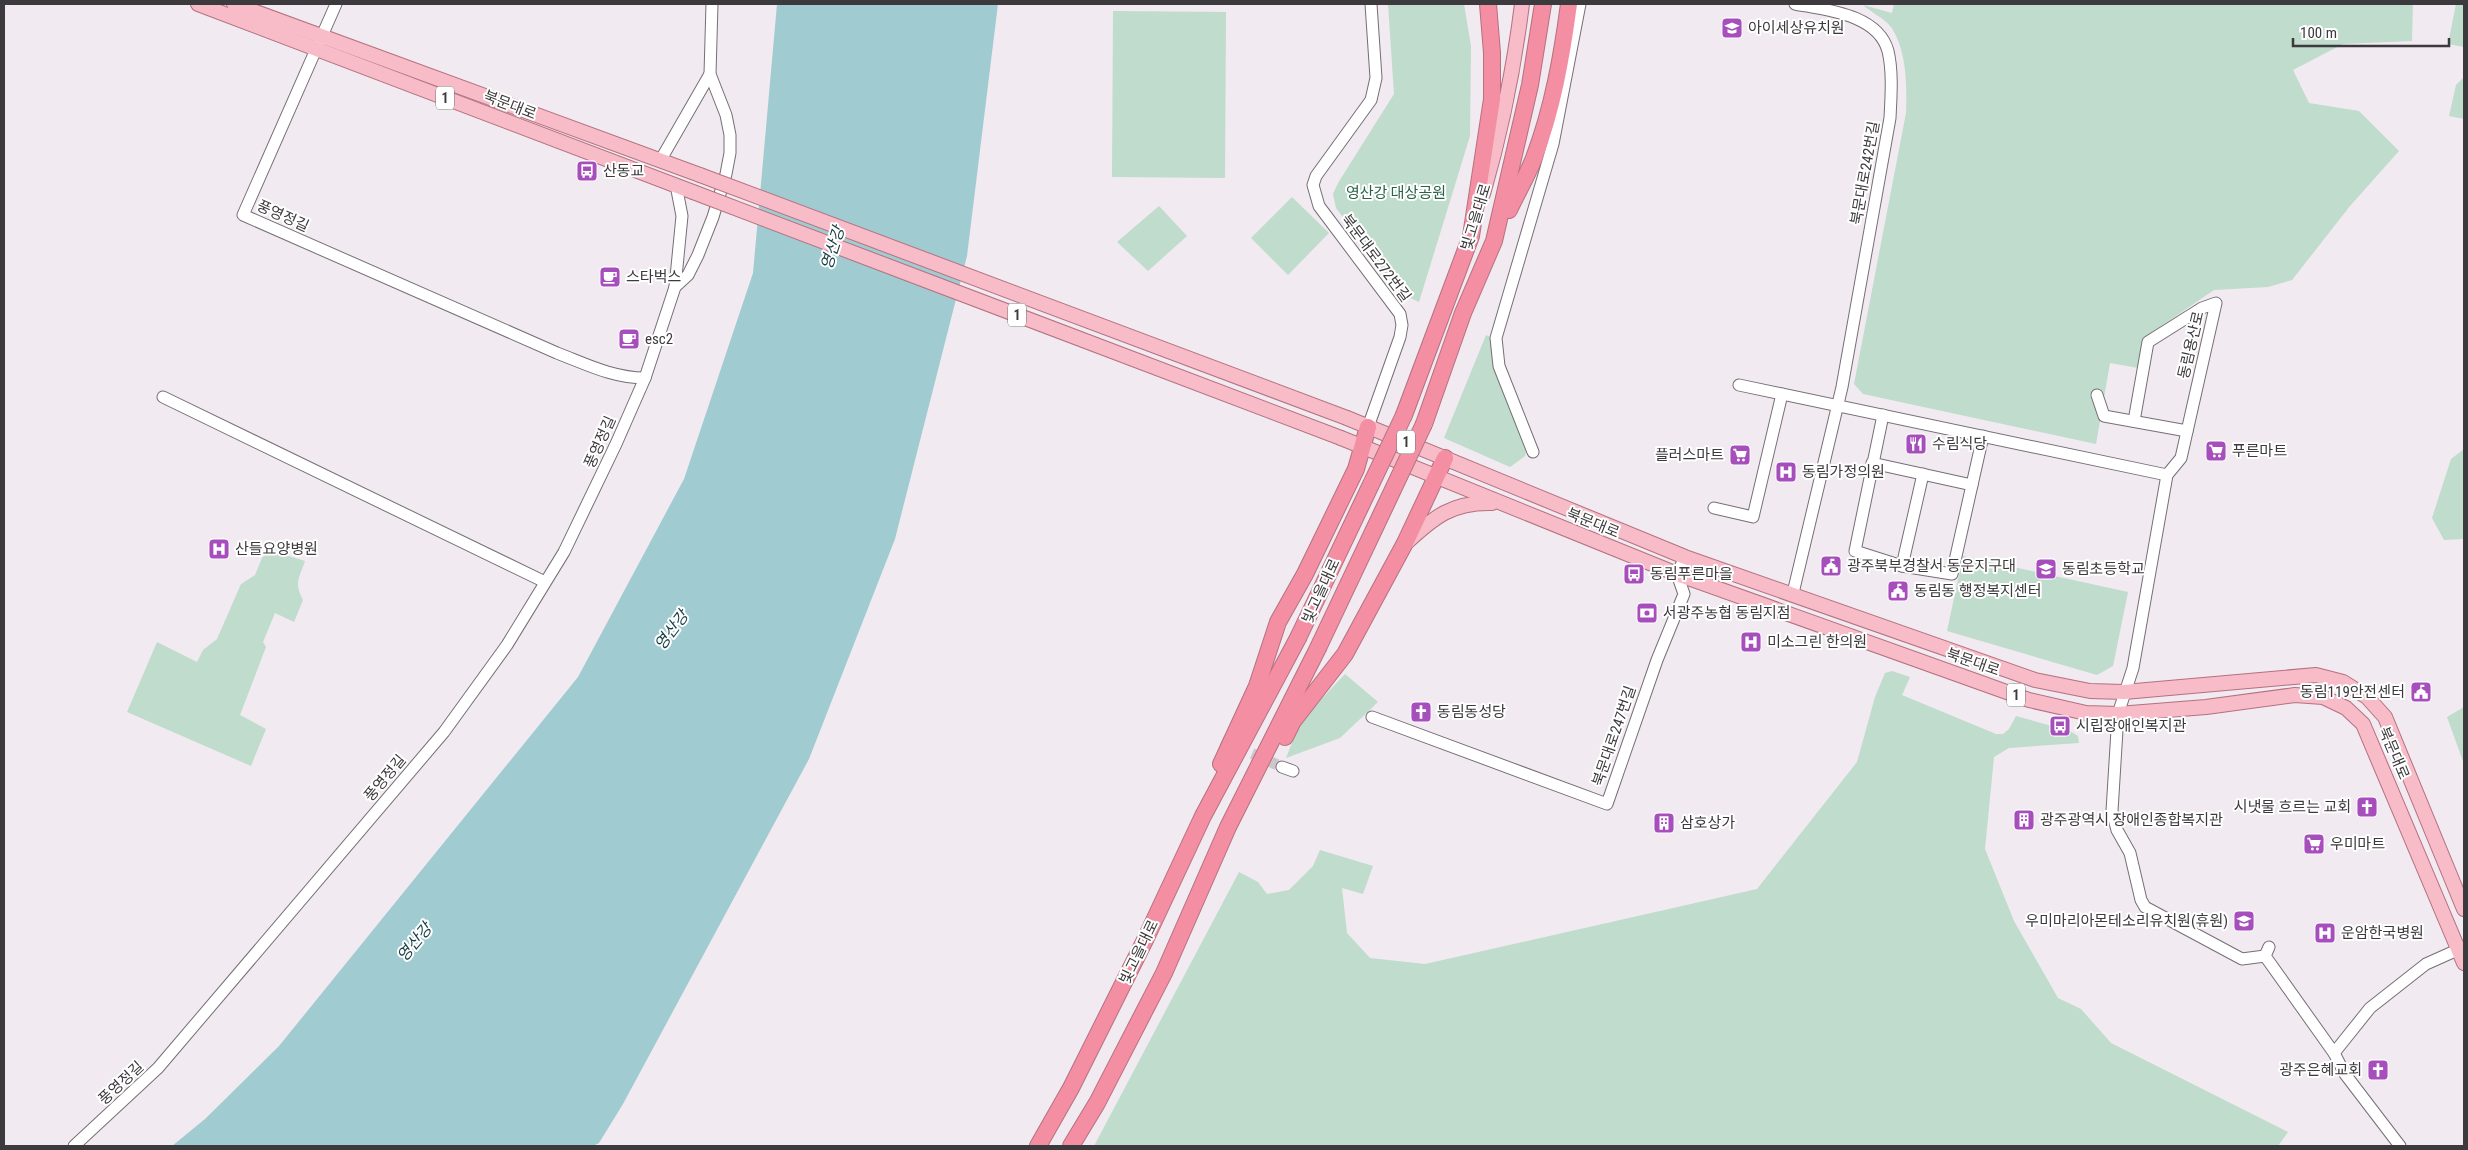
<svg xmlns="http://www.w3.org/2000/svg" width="2468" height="1150" font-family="'Roboto Condensed','Noto Sans KR',sans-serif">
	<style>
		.green { fill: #bfdccc }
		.water { fill: #a0ccd1 }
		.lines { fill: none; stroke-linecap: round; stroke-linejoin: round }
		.minor-tunnel { stroke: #cdc7cd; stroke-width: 11; stroke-dasharray: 11 5.5; stroke-linecap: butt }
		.minor-casing { stroke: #766f75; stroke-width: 13 }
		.major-casing { stroke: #b4717f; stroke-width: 16 }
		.highway-casing { stroke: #b4717f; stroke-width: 18 }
		.minor { stroke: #fff; stroke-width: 11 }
		.major { stroke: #f8bbc8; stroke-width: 14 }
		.highway { stroke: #f48ea3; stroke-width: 16 }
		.major-bridge-casing { stroke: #b4717f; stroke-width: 16; stroke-linecap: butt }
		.highway-bridge-casing { stroke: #b4717f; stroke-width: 18; stroke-linecap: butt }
		.major-bridge { stroke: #f8bbc8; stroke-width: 14 }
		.highway-bridge { stroke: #f48ea3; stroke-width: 16 }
		.labels { text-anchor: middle; stroke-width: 4; stroke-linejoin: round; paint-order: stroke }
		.shield { fill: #fff; stroke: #767576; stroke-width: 1 }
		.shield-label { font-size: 14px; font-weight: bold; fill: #3c3a3c }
		.poi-label { font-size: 15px; fill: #3c3a3c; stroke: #fff; text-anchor: start }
		.street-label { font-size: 15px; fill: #3c3a3c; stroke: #fff }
		.park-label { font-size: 15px; fill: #286247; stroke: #fff }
		.water-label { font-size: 16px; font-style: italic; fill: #163e43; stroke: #fff }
	</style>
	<rect width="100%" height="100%" fill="#f1eaf1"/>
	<g class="green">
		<path d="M1388,4h76l7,42 -1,90 -51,166 -19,-9 -64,-85 -3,-14 5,-11 56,-89z"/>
		<path d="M1894,4h519l-1,37 -69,3 -50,26 16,33 50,8 40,40 -49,55 -58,74 -24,7 -54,3 -69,47 -7,31 -28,-5 -14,81 -233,-50 -9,-10 52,-271c1,-27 1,-62 -15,-86 -6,-8 -20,-15 -28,-22l29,8z"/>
		<path d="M2456,4h8v43l-16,-3z"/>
		<path d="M1113,11l113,1 -1,166 -113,-1z"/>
		<path d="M2464,77v42l-15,-3 7,-31z"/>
		<path d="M1292,197l37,36 -41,42 -37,-37z"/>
		<path d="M1159,206l28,30 -39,35 -31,-29z"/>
		<path d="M1486,335l6,3 3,27 31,87 -1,4 -15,11 -66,-29z"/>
		<path d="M2464,449v90l-20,1 -12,-22 19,-59z"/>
		<path d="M269,550l36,11c-6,17 -11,22 -2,39l-9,22 -19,-9 -12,29 3,5 -26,68 26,14 -15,37 -124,-54 30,-70 40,20 6,-12 14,-11 24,-55 14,-9 7,-17z"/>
		<path d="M1963,556l165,36 -15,74 -16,9 -150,-44z"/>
		<path d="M1892,671l18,6 -8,18 94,39h7l6,-5 7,-13 54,15 8,5 1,7 -70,5 -15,9 -9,92 29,72 44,77 23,11 30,34 177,89 -10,14h-1184l145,-274 19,10 9,12 22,-4 24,-24 7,-16 53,16 -10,28 -21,-6 5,45 23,25 55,6 332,-75 100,-127 18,-65 10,-24z"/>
		<path d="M1345,674l33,28 -38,36 -54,20 14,-36z"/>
		<path d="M2464,707v57l-17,-47z"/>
	</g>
	<path class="water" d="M777,4h221l-31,252 -72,283 -86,220 -186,345 -24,39 -6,3h-421l33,-27 74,-73 299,-369 106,-198 69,-206z"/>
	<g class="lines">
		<path class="minor-tunnel" d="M1222,740l60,27"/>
		<g class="minor-casing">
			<g id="minor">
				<path d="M336,4l-93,211 314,138c29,11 56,25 88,25"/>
				<path d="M660,161l50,-87"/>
				<path d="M675,287l7,-71 -6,-31"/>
				<path d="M1739,385l428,90"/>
				<path d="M2097,395l7,21 83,15"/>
				<path d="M163,397l382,185"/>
				<path d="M1883,415l-28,136 47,15 50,8 31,-138"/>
				<path d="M2134,421l14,-79 54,-34 14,-5 -35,155 -14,17 -34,193 -15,46 -6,97 5,19 13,23 11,47 4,7 97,52 23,-3"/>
				<path d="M1368,427l32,-90 2,-12 -2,-11 -81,-108 -6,-21 3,-9 55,-76 5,-22 -5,-74"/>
				<path d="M1533,452l-34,-86 -3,-28 57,-194 27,-140"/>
				<path d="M1872,463l100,22"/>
				<path d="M1714,508l39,9 29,-123"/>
				<path d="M1902,566l21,-92"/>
				<path d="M1793,593l49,-206 48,-269c1,-21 3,-46 -2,-67 -10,-37 -62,-41 -93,-47"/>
				<path d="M1372,717l235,87 50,-144 27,-66 -7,-20 8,-17"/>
				<path d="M1282,767l11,4"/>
				<path d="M2269,947l-4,9 69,97 11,21 55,72"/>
				<path d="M2334,1053l36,-45 56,-44 38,-17"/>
				<path d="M74,1146l84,-78 286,-336 63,-87 57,-93 52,-108 29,-66 30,-91 13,-12 10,-20 15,-38 13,-43 4,-21v-18l-4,-20 -16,-41 2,-70"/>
			</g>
		</g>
		<g class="major-casing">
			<g id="major">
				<path d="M198,4l495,188"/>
				<path d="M234,4l466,171"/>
				<path d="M1483,194c18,-62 31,-126 39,-190"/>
				<path d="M1347,418l338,139 350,123 55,11 34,1 192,-17 27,7 24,15 18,20 79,192"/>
				<path d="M1341,438l336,136 352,126 57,13 32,1 88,-7 89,-12 28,2 23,11 17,16 101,239"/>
				<path d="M1406,543c28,-26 46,-41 86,-40"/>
			</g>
		</g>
		<g class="highway-casing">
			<g id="highway">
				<path d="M1509,210c8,-17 18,-34 25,-52 19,-50 28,-102 35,-154"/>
				<path d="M1404,415l67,-179 21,-137v-46l-4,-49"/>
				<path d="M1424,424l39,-111 31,-72 36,-156 13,-81"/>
				<path d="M1285,737l8,-16 52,-67 60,-111 40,-85"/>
				<path d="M1221,764l36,-78 21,-64 27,-48 51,-105 12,-42"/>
				<path d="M1038,1146l33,-58 74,-148 58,-124 95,-178"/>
				<path d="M1071,1146l26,-43 67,-130 64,-146 90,-179"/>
			</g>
		</g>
		<use href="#minor" class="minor"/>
		<use href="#major" class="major"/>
		<use href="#highway" class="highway"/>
		<g class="major-bridge-casing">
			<g id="major-bridge">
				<path d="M700,175l647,243"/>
				<path d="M693,192l648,246"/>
			</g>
		</g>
		<g class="highway-bridge-casing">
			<g id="highway-bridge">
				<path d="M1298,638l106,-223"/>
				<path d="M1318,648l106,-224"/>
			</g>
		</g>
		<use href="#major-bridge" class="major-bridge"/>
		<use href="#highway-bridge" class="highway-bridge"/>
	</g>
	<defs>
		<g id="school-square" transform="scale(1.125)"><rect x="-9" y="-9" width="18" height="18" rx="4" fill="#a64ebb" stroke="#fff"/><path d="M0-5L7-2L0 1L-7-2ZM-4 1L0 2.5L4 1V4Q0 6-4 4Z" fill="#fff"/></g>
		<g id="bus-square" transform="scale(1.125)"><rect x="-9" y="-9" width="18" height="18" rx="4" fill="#a64ebb" stroke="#fff"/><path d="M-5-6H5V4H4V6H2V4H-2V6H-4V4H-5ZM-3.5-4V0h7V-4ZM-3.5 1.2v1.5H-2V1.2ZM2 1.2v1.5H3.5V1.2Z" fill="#fff"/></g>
		<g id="cafe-square" transform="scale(1.125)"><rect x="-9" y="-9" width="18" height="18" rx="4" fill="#a64ebb" stroke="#fff"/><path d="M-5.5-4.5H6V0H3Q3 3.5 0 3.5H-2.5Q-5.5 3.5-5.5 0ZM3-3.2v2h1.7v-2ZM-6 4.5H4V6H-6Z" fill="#fff"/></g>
		<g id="restaurant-square" transform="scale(1.125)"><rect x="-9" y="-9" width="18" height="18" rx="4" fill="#a64ebb" stroke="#fff"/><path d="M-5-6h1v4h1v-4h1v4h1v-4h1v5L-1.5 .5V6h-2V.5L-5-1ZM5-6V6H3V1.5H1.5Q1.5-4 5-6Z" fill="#fff"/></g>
		<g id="supermarket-square" transform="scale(1.125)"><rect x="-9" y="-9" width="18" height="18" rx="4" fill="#a64ebb" stroke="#fff"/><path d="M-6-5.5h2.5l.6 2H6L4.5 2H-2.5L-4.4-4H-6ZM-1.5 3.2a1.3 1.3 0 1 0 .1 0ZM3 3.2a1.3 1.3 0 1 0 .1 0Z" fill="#fff"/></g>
		<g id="hospital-square" transform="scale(1.125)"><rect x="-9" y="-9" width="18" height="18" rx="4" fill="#a64ebb" stroke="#fff"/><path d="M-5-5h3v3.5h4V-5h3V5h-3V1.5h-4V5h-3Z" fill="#fff"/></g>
		<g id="civic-square" transform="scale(1.125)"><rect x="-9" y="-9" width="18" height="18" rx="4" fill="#a64ebb" stroke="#fff"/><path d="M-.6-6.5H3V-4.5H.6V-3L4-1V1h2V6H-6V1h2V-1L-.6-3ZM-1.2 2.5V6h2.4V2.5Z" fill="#fff"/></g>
		<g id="bank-square" transform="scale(1.125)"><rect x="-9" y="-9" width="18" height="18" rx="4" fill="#a64ebb" stroke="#fff"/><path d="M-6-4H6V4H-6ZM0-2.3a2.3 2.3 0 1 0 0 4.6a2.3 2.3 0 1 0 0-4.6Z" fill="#fff"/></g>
		<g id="church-square" transform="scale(1.125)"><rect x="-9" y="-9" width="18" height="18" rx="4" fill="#a64ebb" stroke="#fff"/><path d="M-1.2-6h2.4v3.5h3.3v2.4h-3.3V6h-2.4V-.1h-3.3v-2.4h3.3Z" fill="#fff"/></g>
		<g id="building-square" transform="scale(1.125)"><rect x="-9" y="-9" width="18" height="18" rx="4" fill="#a64ebb" stroke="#fff"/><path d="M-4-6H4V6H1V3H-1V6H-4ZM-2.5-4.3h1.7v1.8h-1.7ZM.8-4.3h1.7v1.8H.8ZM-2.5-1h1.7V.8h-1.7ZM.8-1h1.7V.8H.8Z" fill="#fff"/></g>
	</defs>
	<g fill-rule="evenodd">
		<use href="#school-square" x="1732" y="28"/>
		<use href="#bus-square" x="587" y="171"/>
		<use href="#cafe-square" x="610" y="277"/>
		<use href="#cafe-square" x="629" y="339"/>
		<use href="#restaurant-square" x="1916" y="444"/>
		<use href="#supermarket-square" x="2216" y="451"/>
		<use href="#supermarket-square" x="1740" y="455"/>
		<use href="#hospital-square" x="1786" y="472"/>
		<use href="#hospital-square" x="219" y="549"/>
		<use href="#civic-square" x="1831" y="566"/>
		<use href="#school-square" x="2046" y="569"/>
		<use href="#bus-square" x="1634" y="574"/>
		<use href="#civic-square" x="1898" y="591"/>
		<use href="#bank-square" x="1647" y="613"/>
		<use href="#hospital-square" x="1751" y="642"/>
		<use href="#civic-square" x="2421" y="692"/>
		<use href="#church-square" x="1421" y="712"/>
		<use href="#bus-square" x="2060" y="726"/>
		<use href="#church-square" x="2367" y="807"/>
		<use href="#building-square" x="2024" y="820"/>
		<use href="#building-square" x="1664" y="823"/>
		<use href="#supermarket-square" x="2314" y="844"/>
		<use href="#school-square" x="2244" y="921"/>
		<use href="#hospital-square" x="2325" y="933"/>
		<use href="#church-square" x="2378" y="1070"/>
	</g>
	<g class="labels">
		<g class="shield">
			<rect x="436" y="86.5" width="18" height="23" rx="4"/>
			<rect x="1008" y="303.5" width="18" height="23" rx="4"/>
			<rect x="1397" y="430.5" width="18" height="23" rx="4"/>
			<rect x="2007" y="683.5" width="18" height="23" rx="4"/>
		</g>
		<g class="shield-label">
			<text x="445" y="103">1</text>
			<text x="1017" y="320">1</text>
			<text x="1406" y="447">1</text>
			<text x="2016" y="700">1</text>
		</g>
		<g class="poi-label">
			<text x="1748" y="33">아이세상유치원</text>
			<text x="603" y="176">산동교</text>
			<text x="626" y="282">스타벅스</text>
			<text x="645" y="344">esc2</text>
			<text x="1932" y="449">수림식당</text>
			<text x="2232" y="456">푸른마트</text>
			<text x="1724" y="460" text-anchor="end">플러스마트</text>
			<text x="1802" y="477">동림가정의원</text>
			<text x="235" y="554">산들요양병원</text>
			<text x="1847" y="571">광주북부경찰서 동운지구대</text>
			<text x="2062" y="574">동림초등학교</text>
			<text x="1650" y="579">동림푸른마을</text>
			<text x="1914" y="596">동림동 행정복지센터</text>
			<text x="1663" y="618">서광주농협 동림지점</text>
			<text x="1767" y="647">미소그린 한의원</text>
			<text x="2405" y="697" text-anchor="end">동림119안전센터</text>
			<text x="1437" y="717">동림동성당</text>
			<text x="2076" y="731">시립장애인복지관</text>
			<text x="2351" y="812" text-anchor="end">시냇물 흐르는 교회</text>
			<text x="2040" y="825">광주광역시 장애인종합복지관</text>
			<text x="1680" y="828">삼호상가</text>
			<text x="2330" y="849">우미마트</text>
			<text x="2228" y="926" text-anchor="end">우미마리아몬테소리유치원(휴원)</text>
			<text x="2341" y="938">운암한국병원</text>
			<text x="2362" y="1075" text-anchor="end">광주은혜교회</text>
		</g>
		<g class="street-label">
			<text transform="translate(510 105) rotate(21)" y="5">북문대로</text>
			<text transform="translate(1865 173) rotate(-80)" y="5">북문대로242번길</text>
			<text transform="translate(283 216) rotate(24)" y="5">풍영정길</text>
			<text transform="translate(1476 217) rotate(-73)" y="5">빛고을대로</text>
			<text transform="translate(1376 258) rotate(53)" y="5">북문대로272번길</text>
			<text transform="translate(2191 345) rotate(-77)" y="5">동림용산로</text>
			<text transform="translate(600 442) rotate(-66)" y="5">풍영정길</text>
			<text transform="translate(1593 523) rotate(22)" y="5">북문대로</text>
			<text transform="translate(1321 591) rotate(-65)" y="5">빛고을대로</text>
			<text transform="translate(1973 662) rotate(19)" y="5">북문대로</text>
			<text transform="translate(1614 736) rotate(-71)" y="5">북문대로247번길</text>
			<text transform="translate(2394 753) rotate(67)" y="5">북문대로</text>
			<text transform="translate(385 778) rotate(-50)" y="5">풍영정길</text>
			<text transform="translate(1139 952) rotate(-64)" y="5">빛고을대로</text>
			<text transform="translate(121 1083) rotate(-43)" y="5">풍영정길</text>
		</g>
		<g class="park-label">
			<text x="1396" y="198">영산강 대상공원</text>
		</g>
		<g class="water-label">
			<text transform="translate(832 248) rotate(-72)" y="6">영산강</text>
			<text transform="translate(671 630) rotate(-53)" y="6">영산강</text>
			<text transform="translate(414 942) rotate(-50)" y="6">영산강</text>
		</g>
	</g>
	<rect width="2468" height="1150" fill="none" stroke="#3c3a3c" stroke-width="10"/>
	<path d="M2293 38v8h156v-8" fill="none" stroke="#3c3a3c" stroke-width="2.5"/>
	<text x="2300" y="38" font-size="15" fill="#3c3a3c" stroke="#ffffff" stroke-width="4" paint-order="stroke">100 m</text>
</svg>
